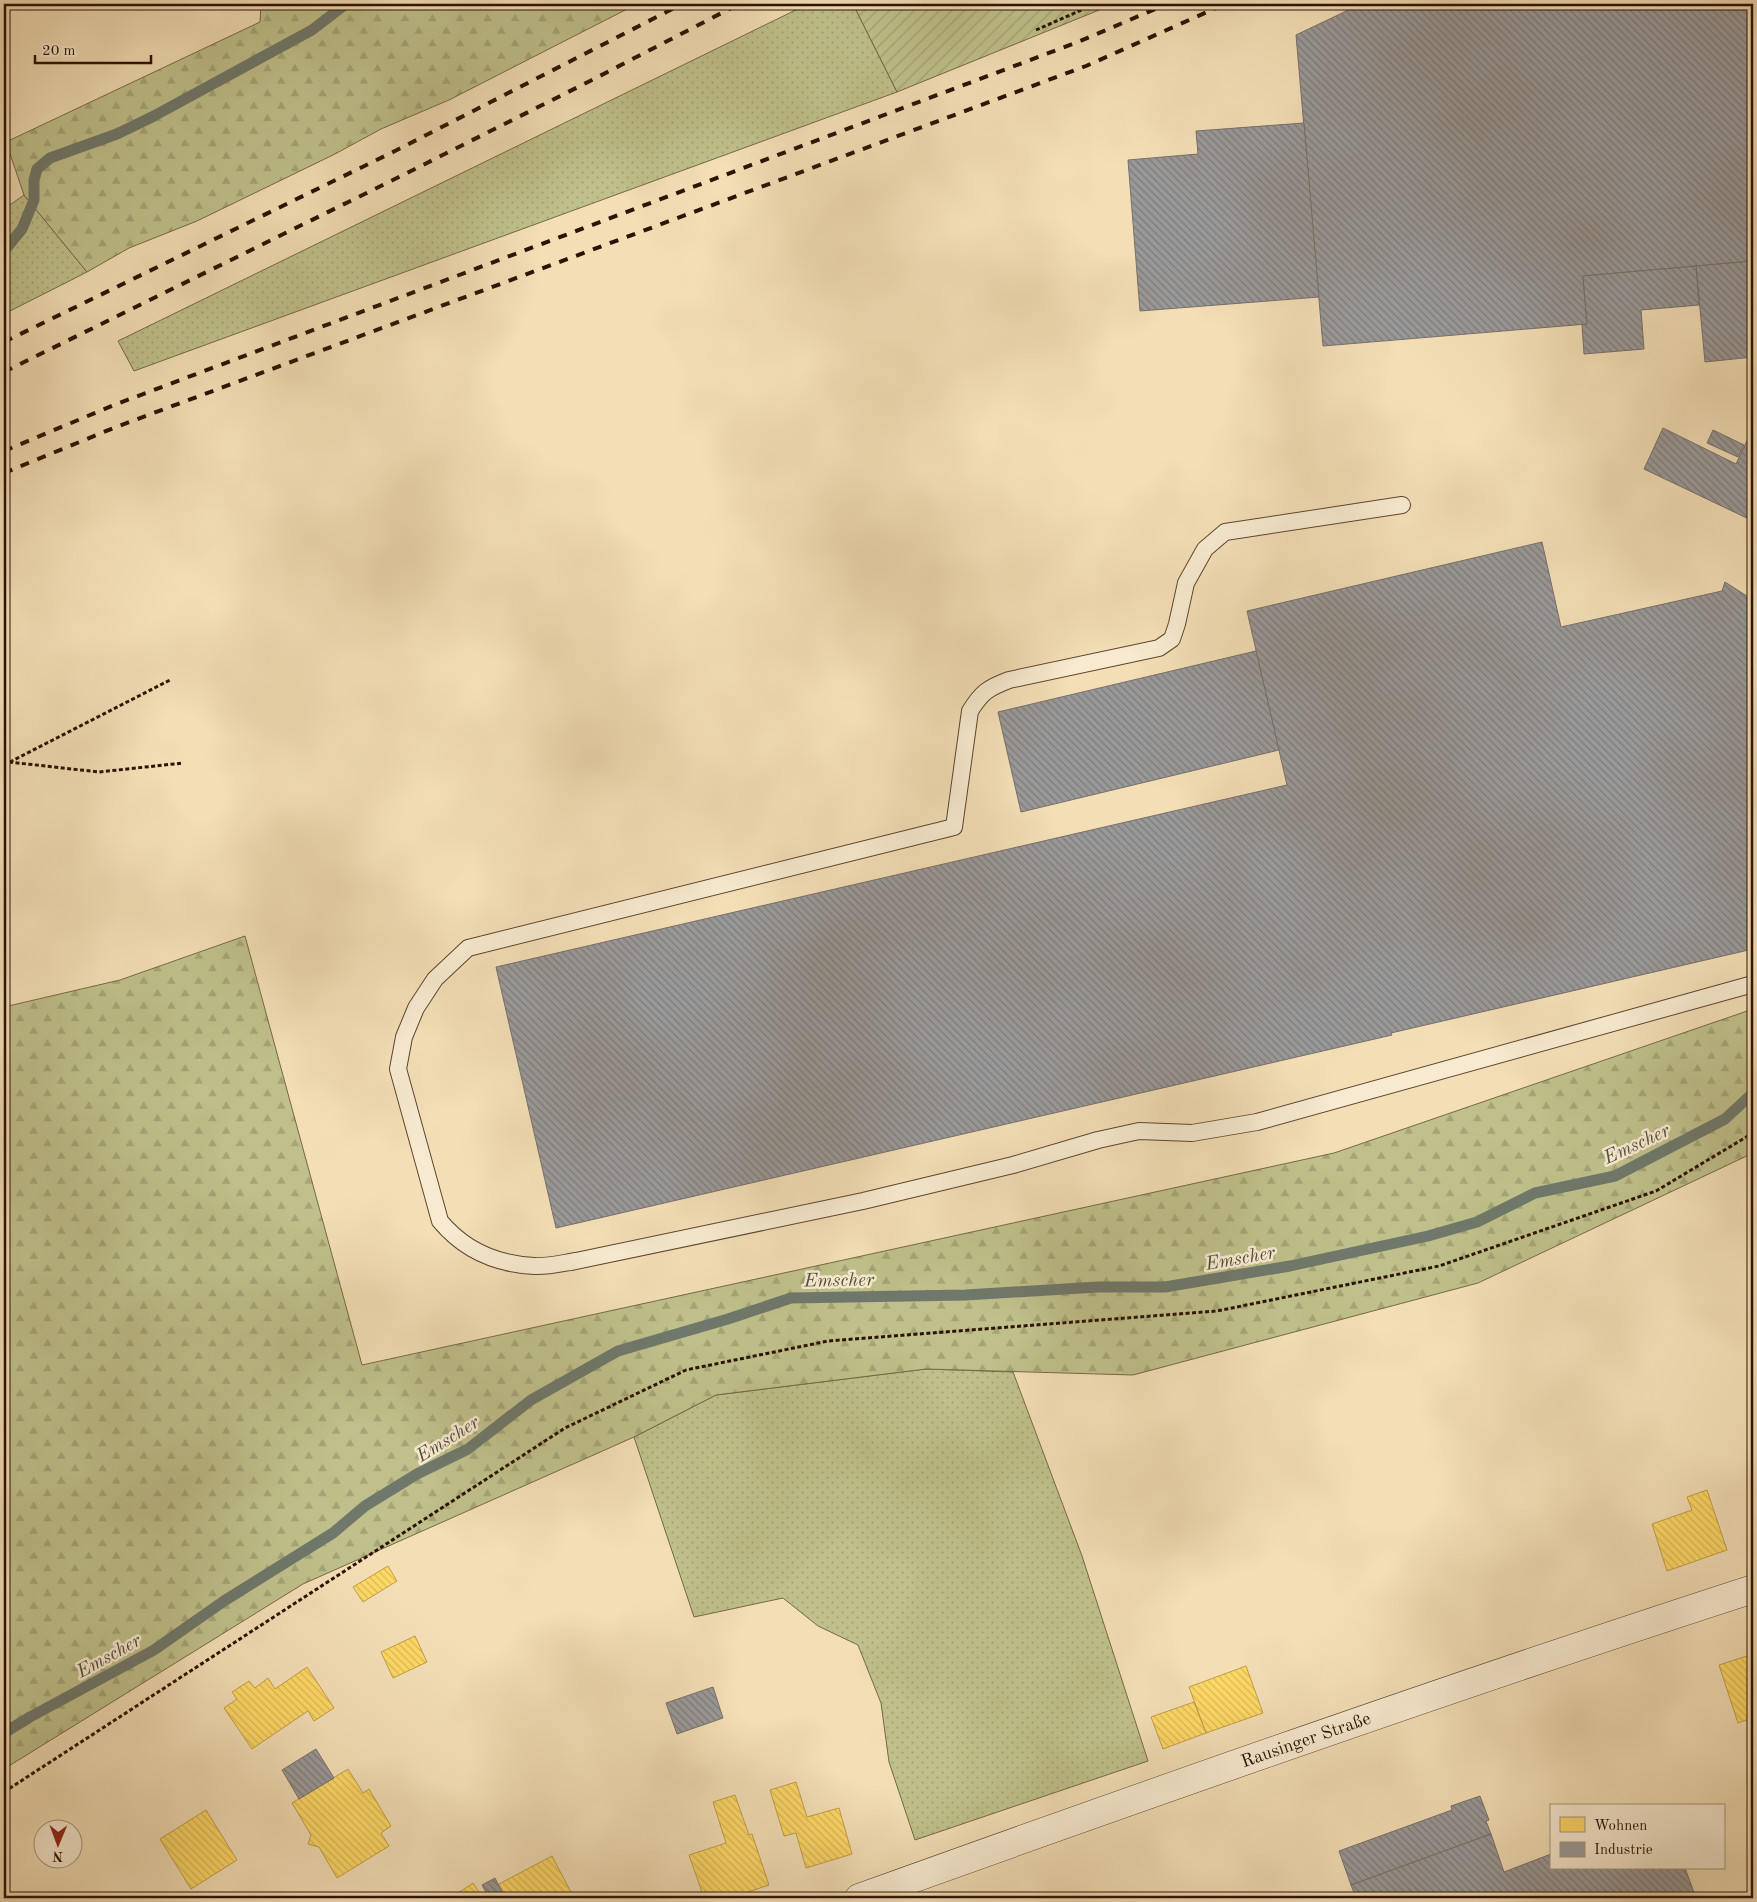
<svg xmlns="http://www.w3.org/2000/svg" width="1757" height="1902" font-family="'Old Standard TT',serif">
	<style>
		.grass { fill: url(#grass-dots); stroke: #766946 }
		.forest { fill: url(#forest-firs); stroke: #766946 }
		.garden { fill: url(#garden-furrows); stroke: #766946 }
		.homes { fill: url(#homes-back-hatch); stroke: #c09d47 }
		.industry { fill: url(#industry-back-hatch); stroke: #78706b }
		.lines { fill: none; stroke-linecap: round; stroke-linejoin: round }
		.stream { stroke: #6f786b; stroke-width: 11 }
		.service-casing { stroke: #5e452e; stroke-width: 18 }
		.minor-casing { stroke: #5e452e; stroke-width: 29 }
		.path { stroke: #2c1200; stroke-width: 3; stroke-dasharray: 4 2.5; stroke-linecap: butt }
		.service { stroke: #f7ead0; stroke-width: 16 }
		.minor { stroke: #f7ead0; stroke-width: 28 }
		.rail { stroke: #2c1200; stroke-width: 4; stroke-dasharray: 9 9; stroke-linecap: butt }
		.labels { text-anchor: middle; stroke-width: 5; stroke-linejoin: round; paint-order: stroke }
		.street-label { font-size: 18px; fill: #2c1200; stroke: #f7ead0 }
		.water-label { font-size: 19px; font-style: italic; fill: #534e3e; stroke: #f7ead0 }
	</style>
	<defs>
		<pattern id="grass-dots" width="8" height="8" patternUnits="userSpaceOnUse" patternTransform="scale(1.25)"><rect width="8" height="8" fill="#bfc08b"/><path d="M2 2h.1M6 6h.1" fill="none" stroke="#a4a476" stroke-width="1.8" stroke-linecap="round"/></pattern>
		<pattern id="forest-firs" width="22" height="20" patternUnits="userSpaceOnUse" patternTransform="scale(1.25)"><rect width="22" height="20" fill="#bfc08b"/><path d="M5 1l3.5 6h-7zM16 11l3.5 6h-7z" fill="#a4a476"/></pattern>
		<pattern id="garden-furrows" width="10" height="10" patternUnits="userSpaceOnUse" patternTransform="scale(1.25)"><rect width="10" height="10" fill="#bfc08b"/><path d="M-1 1l2-2M0 10L10 0M9 11l2-2" fill="none" stroke="#a4a476"/></pattern>
		<pattern id="homes-back-hatch" width="6" height="6" patternUnits="userSpaceOnUse" patternTransform="scale(1.25)"><rect width="6" height="6" fill="#ffd966"/><path d="M-1 5l2 2M0 0l6 6M5-1l2 2" fill="none" stroke="#dbb957"/></pattern>
		<pattern id="industry-back-hatch" width="6" height="6" patternUnits="userSpaceOnUse" patternTransform="scale(1.25)"><rect width="6" height="6" fill="#999"/><path d="M-1 5l2 2M0 0l6 6M5-1l2 2" fill="none" stroke="#7d7b7a"/></pattern>
	</defs>
	<rect width="100%" height="100%" fill="#f3deb6"/>
	<filter id="stains"><feTurbulence type="fractalNoise" baseFrequency=".004" numOctaves="4"/><feColorMatrix values="0 0 0 0 .2 0 0 0 0 .09 0 0 0 0 .02 0 0 0 .5 -.17"/></filter>
	<radialGradient id="worn" r=".72"><stop offset=".6" stop-color="#630" stop-opacity="0"/><stop offset="1" stop-color="#630" stop-opacity=".3"/></radialGradient>
	<g class="grass">
		<path d="M808,4h45l44,88 -763,279 -16,-30z"/>
		<path d="M24,195l63,77 -83,42v-105z"/>
		<path d="M926,1369l87,3 69,184 66,205 -233,79 -26,-78 -8,-59 -23,-58 -40,-19 -35,-28 -89,19 -60,-180 82,-42z"/>
	</g>
	<g class="forest">
		<path d="M261,4h376l-188,96 -68,29 -46,25 -138,67 -68,27 -42,24 -63,-77 -18,-53 254,-120z"/>
		<path d="M245,936l117,429 972,-212 419,-144v144l-275,130 -345,92 -207,-6 -210,26 -82,42 -331,147 -299,185v-762l116,-27z"/>
	</g>
	<path class="garden" d="M853,4h261l-217,88z"/>
	<g class="homes">
		<path d="M1707,1490l20,60 -60,21 -15,-47 40,-14 -5,-13z"/>
		<path d="M388,1566l9,15 -34,21 -10,-15z"/>
		<path d="M415,1636l12,26 -34,16 -12,-26z"/>
		<path d="M1753,1654v77l-4,-12 -11,4 -19,-58z"/>
		<path d="M1246,1666l17,47 -57,20 -17,-46z"/>
		<path d="M307,1667l27,41 -20,13 -6,-10 -56,38 -28,-41 13,-9 -5,-7 17,-11 6,7 13,-10 7,11z"/>
		<path d="M1194,1702l12,31 -43,16 -12,-32z"/>
		<path d="M348,1769l15,24 6,-4 22,37 -10,7 8,13 -52,32 -18,-31 -11,-3 3,-9 -19,-32z"/>
		<path d="M796,1782l11,35 32,-9 13,46 -46,14 -10,-35 -12,3 -14,-46z"/>
		<path d="M735,1795l14,40 3,-1 17,51 -24,8 1,2 -9,3 -6,-1 -27,1 -15,-43 37,-12 -13,-41z"/>
		<path d="M206,1810l31,50 -46,29 -31,-50z"/>
		<path d="M552,1856l22,42h-69l-6,-14z"/>
		<path d="M473,1883l10,15h-21l-4,-5z"/>
		<path d="M458,1893l4,5h-13z"/>
	</g>
	<g class="industry">
		<path d="M1361,4h392v257l-170,15 4,48 -264,22 -27,-311z"/>
		<path d="M1304,123l15,174 -179,14 -12,-151 70,-6 -2,-23z"/>
		<path d="M1753,261v96l-48,5 -9,-96z"/>
		<path d="M1696,266l3,39 -58,5 3,39 -60,5 -2,-29 5,-1 -4,-48z"/>
		<path d="M1663,428l73,36 17,-36v93l-109,-52z"/>
		<path d="M1713,430l31,15 -6,12 -31,-14z"/>
		<path d="M1542,542l19,85 161,-36 3,-9 28,18v349l-362,84 1,2 -836,193 -60,-261 791,-182 -40,-174z"/>
		<path d="M1256,651l23,99 -258,62 -23,-100z"/>
		<path d="M713,1687l10,31 -46,16 -11,-31z"/>
		<path d="M316,1749l18,29 -35,21 -17,-29z"/>
		<path d="M1480,1796l9,24 -3,1 5,13 -140,51 -12,-34 113,-41 -1,-4z"/>
		<path d="M1491,1834l13,38 47,-18v14h134l11,30h-340l-5,-13z"/>
		<path d="M495,1878l10,20h-16l-7,-13z"/>
	</g>
	<g class="lines">
		<g class="stream">
			<path d="M4,251l18,-22 12,-29v-20l3,-11 13,-11 67,-24 35,-17 160,-87 34,-26"/>
			<path d="M4,1733l26,-16 124,-67 70,-49 109,-68 32,-27 52,-32 51,-25 63,-49 87,-49 110,-32 63,-21 175,-3 132,-8h67l125,-21 138,-30 49,-14 58,-29 80,-17 110,-57 28,-26"/>
		</g>
		<g class="service-casing">
			<path id="service" d="M1402,505l-177,27 -20,17 -19,34 -9,41 -5,15 -13,9 -150,32c-21,8 -27,12 -39,31l-16,116 -486,121 -33,31 -19,29 -12,29 -6,32 42,152c24,29 56,43 94,45 13,1 29,-3 42,-5l287,-60 150,-36 85,-25 41,-9 53,2 65,-11 496,-138"/>
		</g>
		<g class="minor-casing">
			<g id="minor">
				<path id="s1" d="M859,1898c297,-107 594,-212 894,-309"/>
			</g>
		</g>
		<g class="path">
			<path d="M1036,30l59,-26"/>
			<path d="M9,762l90,10 84,-9"/>
			<path d="M4,765l166,-85"/>
			<path d="M4,1792l561,-364 121,-58 142,-29 389,-30 222,-45 217,-75 97,-58"/>
		</g>
		<use href="#service" class="service"/>
		<use href="#minor" class="minor"/>
		<g class="rail">
			<path d="M4,342l391,-191 287,-147"/>
			<path d="M4,372l399,-197 187,-94 149,-77"/>
			<path d="M4,451l110,-46 964,-363 89,-38"/>
			<path d="M4,473l112,-46 970,-361 139,-62"/>
		</g>
	</g>
	<g class="labels">
		<g class="street-label">
			<text dy="6" stroke="none"><textPath href="#s1" startOffset="474">Rausinger Straße</textPath></text>
		</g>
		<g class="water-label">
			<text transform="translate(1636 1143) rotate(-25)" y="7">Emscher</text>
			<text transform="translate(1240 1257) rotate(-10)" y="7">Emscher</text>
			<text transform="translate(839 1279) rotate(-1)" y="7">Emscher</text>
			<text transform="translate(447 1438) rotate(-32)" y="7">Emscher</text>
			<text transform="translate(108 1655) rotate(-29)" y="7">Emscher</text>
		</g>
	</g>
	<rect width="1757" height="1902" fill="none" stroke="#f3deb6" stroke-width="20"/>
	<rect x="5" y="5" width="1747" height="1892" fill="none" stroke="#2c1200" stroke-width="2.5"/>
	<rect x="10" y="10" width="1737" height="1882" fill="none" stroke="#2c1200"/>
	<rect x="1550" y="1804" width="175" height="65" fill="#f7ead0" stroke="#a6947d"/>
	<rect x="1560" y="1817" width="25" height="15" fill="#ffd966" stroke="#a6947d"/>
	<text x="1594" y="1830" font-size="15" fill="#2c1200">Wohnen</text>
	<rect x="1560" y="1842" width="25" height="15" fill="#999999" stroke="#a6947d"/>
	<text x="1594" y="1854" font-size="15" fill="#2c1200">Industrie</text>
	<g transform="translate(58 1844) rotate(181)"><circle r="24" fill="#f7ead0" stroke="#a6947d"/>
	<path d="M0-4L9 19L0 12L-9 19Z" fill="#8f2418"/>
	<text y="-8" font-size="14" font-weight="bold" text-anchor="middle" fill="#2c1200">N</text>
	</g>
	<path d="M35 55v8h116v-8" fill="none" stroke="#2c1200" stroke-width="2.5"/>
	<text x="42" y="55" font-size="15" fill="#2c1200" stroke="#f7ead0" stroke-width="4" paint-order="stroke">20 m</text>
	<rect width="100%" height="100%" filter="url(#stains)"/>
	<rect width="100%" height="100%" fill="url(#worn)"/>
</svg>
